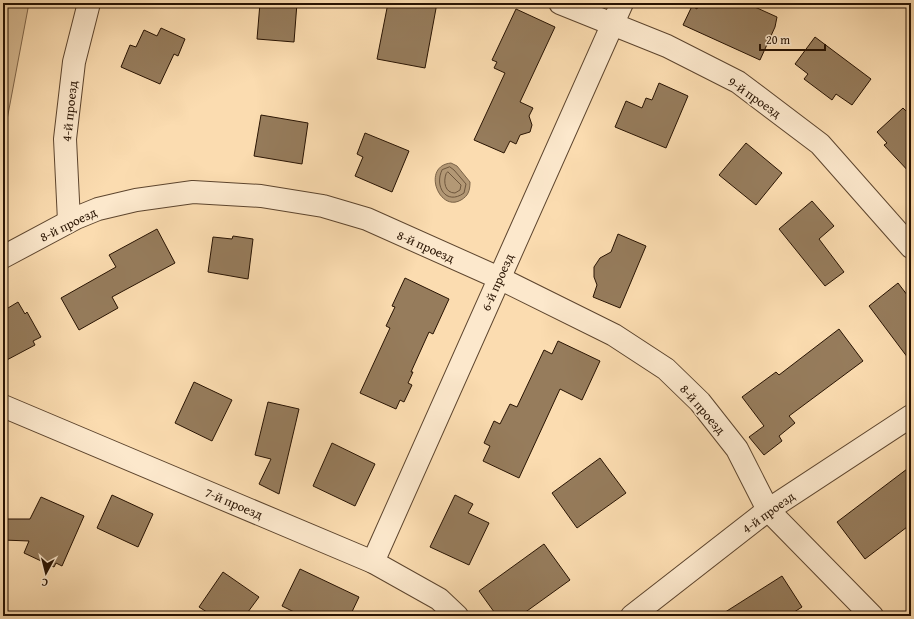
<svg xmlns="http://www.w3.org/2000/svg" width="914" height="619" font-family="'Gentium Book Plus',serif">
	<style>
		.green { fill: #d7ba92; stroke: #80664a }
		.water { fill: #b39875; stroke: #7b6347 }
		.lines { fill: none; stroke-linecap: round; stroke-linejoin: round }
		.shore { stroke: #6e563c; stroke-width: 1 }
		.building { fill: #967c5c; stroke: #281302 }
		.street-casing { stroke: #5d452e; stroke-width: 24 }
		.street { stroke: #fce8cc; stroke-width: 22 }
		.labels { text-anchor: middle; stroke-width: 3; stroke-linejoin: round; paint-order: stroke }
		.street-label { font-size: 13px; fill: #281302; stroke: #fce8cc }
	</style>
	<rect width="100%" height="100%" fill="#fbdcb0"/>
	<filter id="stains"><feTurbulence type="fractalNoise" baseFrequency=".005" numOctaves="4"/><feColorMatrix values="0 0 0 0 .2 0 0 0 0 .09 0 0 0 0 .02 0 0 0 .5 -.17"/></filter>
	<radialGradient id="worn" r=".72"><stop offset=".6" stop-color="#630" stop-opacity="0"/><stop offset="1" stop-color="#630" stop-opacity=".3"/></radialGradient>
	<path class="green" d="M3,3h26l-26,138z"/>
	<path class="water" d="M451,163l6,3 13,16c0,9 -2,14 -9,18 -22,13 -40,-34 -10,-37z"/>
	<g class="lines">
		<g class="shore">
			<path d="M450,167l4,3 12,14 -2,9c-18,13 -30,-7 -22,-23z"/>
			<path d="M448,172l13,13 -1,5 -5,3c-10,0 -12,-11 -9,-19z"/>
		</g>
	</g>
	<g class="building">
		<path d="M260,3h37l-3,39 -37,-3z"/>
		<path d="M388,3h49l-12,65 -48,-9z"/>
		<path d="M699,3h47l31,14 -2,10 -15,33 -77,-35 9,-19 5,3z"/>
		<path d="M516,9l39,18 -35,75 13,6 -4,8 3,9 -2,7 -10,3 -4,9 -6,-3 -6,12 -30,-13 31,-67 -11,-5 3,-6 -5,-2z"/>
		<path d="M161,28l24,11 -7,17 -4,-2 -14,30 -39,-17 9,-22 6,2 8,-17 13,6z"/>
		<path d="M815,37l56,42 -19,26 -16,-11 -4,6 -28,-21 4,-5 -13,-10z"/>
		<path d="M659,83l29,13 -22,52 -51,-21 11,-26 16,7 4,-10 6,2z"/>
		<path d="M903,108l8,8v58l-27,-29 3,-2 -10,-11z"/>
		<path d="M261,115l47,8 -6,41 -48,-8z"/>
		<path d="M365,133l44,18 -17,41 -37,-16 8,-19 -6,-3z"/>
		<path d="M746,143l36,30 -26,32 -37,-30z"/>
		<path d="M812,201l22,25 -15,13 25,33 -19,14 -46,-57z"/>
		<path d="M157,229l18,34 -63,34 6,11 -39,22 -18,-32 55,-31 -7,-12z"/>
		<path d="M618,234l28,12 -26,62 -27,-11 4,-12 -3,-8v-10l6,-9 11,-6z"/>
		<path d="M233,236l20,3 -5,40 -40,-7 5,-35 19,2z"/>
		<path d="M405,278l44,21 -16,35 -4,-2 -18,40h2l-5,11 4,2 -8,17 -4,-2 -4,9 -36,-16 30,-65 -4,-2 9,-19 -3,-1z"/>
		<path d="M898,283l13,17v62l-42,-56z"/>
		<path d="M18,302l7,12 2,-2 14,25 -8,4 2,4 -32,17v-51z"/>
		<path d="M839,329l24,32 -74,55 6,7 -16,13 3,5 -18,14 -15,-18 15,-11 -22,-29 34,-25 3,3z"/>
		<path d="M558,341l42,20 -18,39 -22,-11 -41,89 -36,-17 7,-15 -6,-3 10,-22 6,3 10,-20 7,3 27,-57 8,4z"/>
		<path d="M194,382l38,18 -20,41 -37,-18z"/>
		<path d="M268,402l31,7 -20,85 -20,-10 12,-25 -16,-4z"/>
		<path d="M332,443l43,21 -20,42 -42,-20z"/>
		<path d="M600,458l26,35 -49,35 -25,-35z"/>
		<path d="M911,466v58l-46,35 -28,-37z"/>
		<path d="M112,495l41,19 -15,33 -41,-19z"/>
		<path d="M455,495l18,9 -5,9 21,10 -20,42 -39,-18z"/>
		<path d="M41,497l43,19 -22,50 -6,-3 -2,4 -30,-14 5,-12 -26,-1v-21h27z"/>
		<path d="M544,544l26,36 -50,36h-23l-18,-25z"/>
		<path d="M300,569l59,28 -9,19h-48l-20,-10z"/>
		<path d="M223,572l36,25 -14,19h-32l-14,-9z"/>
		<path d="M782,576l20,31 -14,9h-69z"/>
	</g>
	<g class="lines">
		<g class="street-casing">
			<g id="street">
				<path d="M560,3l107,43 71,36 82,62 91,103"/>
				<path d="M69,221l-4,-82 9,-77 15,-59"/>
				<path d="M3,257l73,-39 22,-9 38,-9 57,-8 68,4 62,10 44,13 132,59 115,57 52,34 34,33 37,47 31,61 104,106"/>
				<path d="M3,406l370,156 66,37 18,17"/>
				<path d="M373,562l249,-559"/>
				<path d="M632,616l136,-106 143,-94"/>
			</g>
		</g>
		<use href="#street" class="street"/>
	</g>
	<g class="labels">
		<g class="street-label">
			<text transform="translate(755 97) rotate(35)" y="5">9-й проезд</text>
			<text transform="translate(69 111) rotate(-84)" y="5">4-й проезд</text>
			<text transform="translate(68 224) rotate(-26)" y="5">8-й проезд</text>
			<text transform="translate(426 246) rotate(24)" y="5">8-й проезд</text>
			<text transform="translate(497 282) rotate(-66)" y="5">6-й проезд</text>
			<text transform="translate(703 409) rotate(49)" y="5">8-й проезд</text>
			<text transform="translate(234 503) rotate(23)" y="5">7-й проезд</text>
			<text transform="translate(768 512) rotate(-36)" y="5">4-й проезд</text>
		</g>
	</g>
	<rect width="914" height="619" fill="none" stroke="#fbdcb0" stroke-width="16"/>
	<rect x="4" y="4" width="906" height="611" fill="none" stroke="#281302" stroke-width="2"/>
	<rect x="8" y="8" width="898" height="603" fill="none" stroke="#281302"/>
	<g transform="translate(46 573) rotate(187)" stroke="#fce8cc" stroke-width="3" paint-order="stroke">
	<path d="M0-3L7 15L0 10L-7 15Z" fill="#281302"/>
	<text y="-6" font-size="11" font-weight="bold" text-anchor="middle" fill="#281302">С</text>
	</g>
	<path d="M760 44v6h65v-6" fill="none" stroke="#281302" stroke-width="2"/>
	<text x="766" y="44" font-size="12" fill="#281302" stroke="#fce8cc" stroke-width="3" paint-order="stroke">20 m</text>
	<rect width="100%" height="100%" filter="url(#stains)"/>
	<rect width="100%" height="100%" fill="url(#worn)"/>
</svg>
